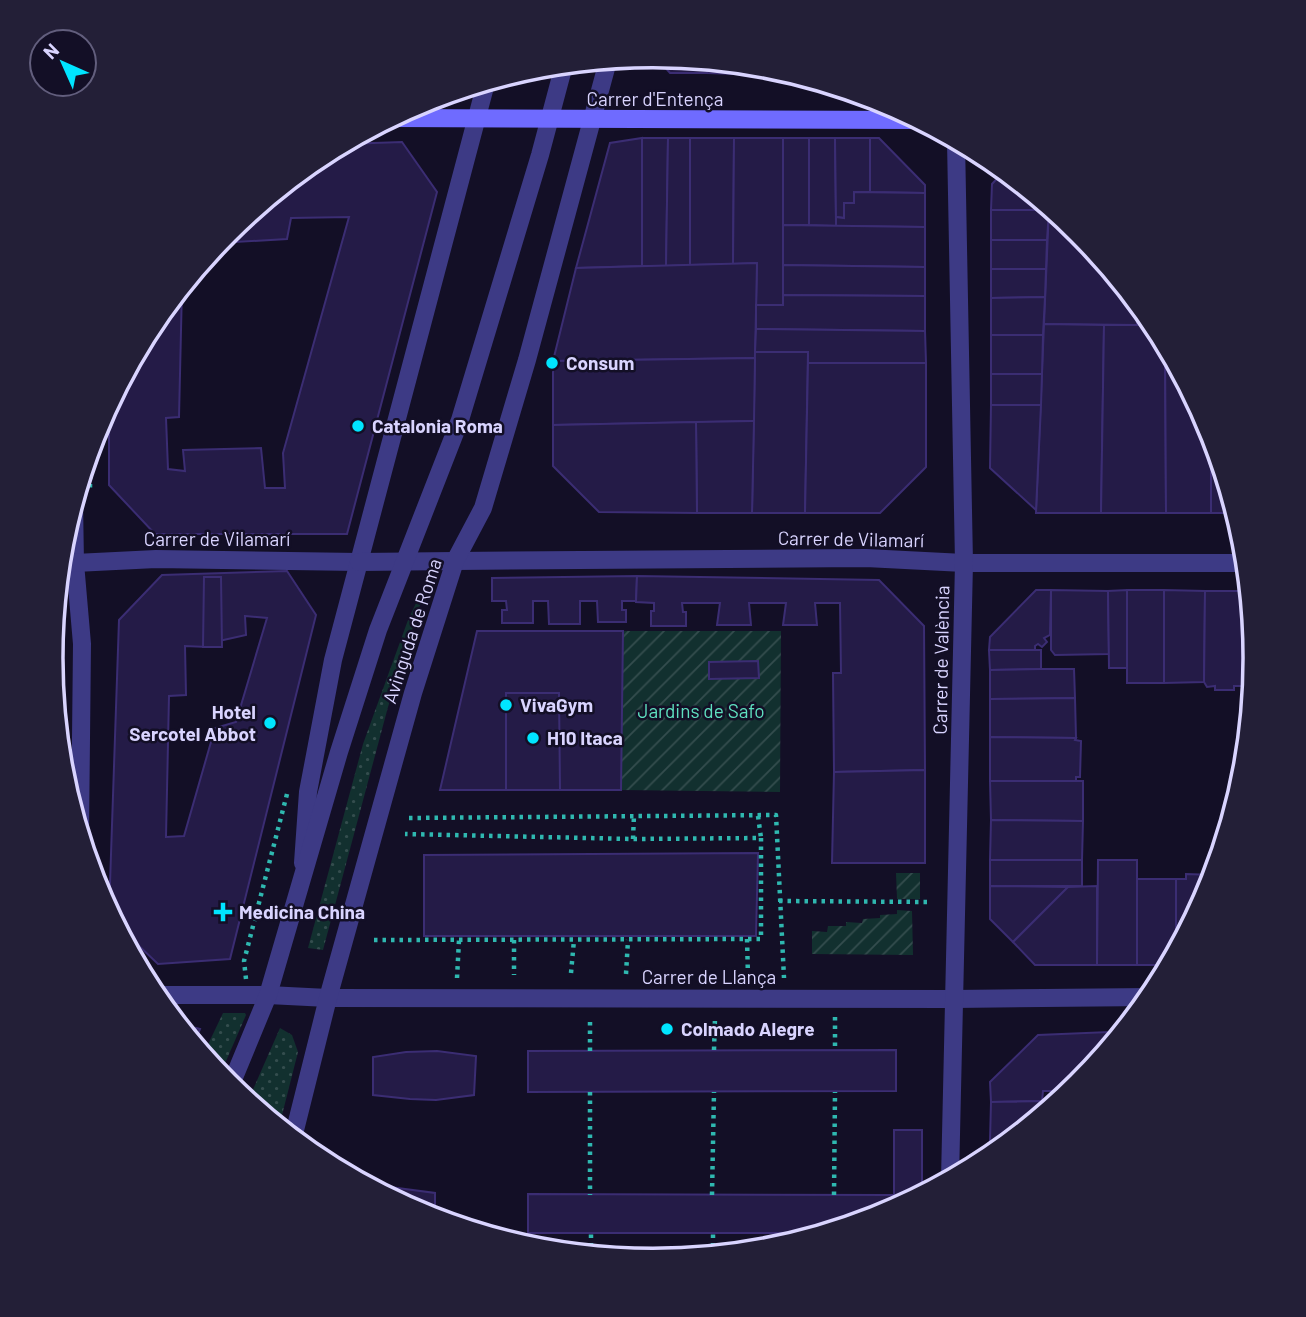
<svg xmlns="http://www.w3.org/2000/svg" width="1306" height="1317" font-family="Barlow,sans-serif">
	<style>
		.grass { fill: url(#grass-dots) }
		.garden { fill: url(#garden-furrows) }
		.building { fill: #241b47; stroke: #3b2d73; stroke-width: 2; fill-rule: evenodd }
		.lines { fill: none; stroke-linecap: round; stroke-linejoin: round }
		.path { stroke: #2fb8b0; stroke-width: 4.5; stroke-dasharray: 3.5 5; stroke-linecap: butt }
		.minor { stroke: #3d3a85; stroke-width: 18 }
		.tertiary { stroke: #3d3a85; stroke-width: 18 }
		.secondary { stroke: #6f6bff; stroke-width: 18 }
		.poi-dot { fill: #00e5ff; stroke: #130f26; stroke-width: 2.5 }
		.labels { text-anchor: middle; stroke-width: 5; stroke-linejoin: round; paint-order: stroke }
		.street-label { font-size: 19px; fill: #d9d4ff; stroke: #130f26 }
		.poi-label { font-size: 19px; font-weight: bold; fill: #d9d4ff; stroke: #130f26; text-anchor: start }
		.park-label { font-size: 19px; fill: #5fe0c0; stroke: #130f26 }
		.rim { fill: none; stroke: #d9d4ff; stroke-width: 3.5 }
	</style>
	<defs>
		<pattern id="grass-dots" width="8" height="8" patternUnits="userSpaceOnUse" patternTransform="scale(1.75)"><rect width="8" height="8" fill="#12302f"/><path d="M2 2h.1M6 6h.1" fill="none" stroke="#344d4e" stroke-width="1.8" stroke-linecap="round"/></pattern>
		<pattern id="garden-furrows" width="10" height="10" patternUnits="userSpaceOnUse" patternTransform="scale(1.75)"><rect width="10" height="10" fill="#12302f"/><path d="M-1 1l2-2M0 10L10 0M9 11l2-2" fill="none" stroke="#344d4e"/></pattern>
	</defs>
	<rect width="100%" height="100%" fill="#130f26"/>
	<g class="grass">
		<path d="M417,601l4,1 -33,105 -65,243 -15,-2 55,-204 45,-124z"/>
		<path d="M223,1013h22l1,2 -26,60 -17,-20z"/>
		<path d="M280,1028l12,7 6,17 -19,75 -31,-26z"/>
	</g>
	<g class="garden">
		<path d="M623,631h158l-1,161 -159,-2z"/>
		<path d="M896,873h24v26h-23z"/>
		<path d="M897,910l15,1 1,44 -101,-1v-23l15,1 1,-6h18v-4l16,1 1,-4 17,-1v-3l17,-1z"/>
	</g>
	<g class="building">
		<path d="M656,57l51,5v11h-37z"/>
		<path d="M707,62l30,3v9l-30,-1z"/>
		<path d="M737,65l29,2v7h-29z"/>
		<path d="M766,67l5,1 19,6h-24z"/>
		<path d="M642,138h26l-2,128h-24z"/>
		<path d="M642,138v128l-66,2 34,-125z"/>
		<path d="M668,138h22v127l-24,1z"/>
		<path d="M690,138h44l-1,126 -43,1z"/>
		<path d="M734,138h49v167h-27l1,-42 -24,1z"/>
		<rect x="783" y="138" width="26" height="87"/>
		<path d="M809,138h26l1,88 -27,-1z"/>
		<path d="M835,138h35v54h-16v11h-10v15l-8,-1z"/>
		<path d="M870,138h9l46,47v8l-55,-1z"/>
		<path d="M402,142l35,50 -90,342h-192l-46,-49v-81l43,-80 30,-37 -3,130 -13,1 2,51 17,2 -2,-21 78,-2 4,40h20l-2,-35 66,-236 -58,1 -4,21 -68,4 8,-11 92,-74 26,-14z"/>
		<path d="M1004,171l27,22v5h5l9,7v5h-54l1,-26z"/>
		<path d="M854,192l71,1v34l-89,-1v-9l8,1v-15h10z"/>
		<path d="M1049,208l30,25 58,70v22l-93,-1z"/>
		<path d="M991,210h58l-2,30h-56z"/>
		<path d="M783,225l142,2v40l-142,-2z"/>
		<path d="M991,240h56l-1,29h-55z"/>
		<path d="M757,263l-2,95 -202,3 23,-93z"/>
		<path d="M783,265l142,2v29l-142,-1z"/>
		<path d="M991,269h55l-1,28 -54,1z"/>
		<path d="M783,295l142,1v35l-169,-2v-24h27z"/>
		<path d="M1045,297l-2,38h-52v-37z"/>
		<path d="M1137,303l17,21 1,1h-18z"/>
		<path d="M1044,324l60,1 -3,188h-65z"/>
		<path d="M1104,325h51l10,19 1,169h-65z"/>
		<path d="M756,329l169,2 1,32h-118v-11h-53z"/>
		<path d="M991,335h52l-1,39h-51z"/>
		<path d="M1165,344l46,88v81h-45z"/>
		<path d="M755,352h53l-3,161h-53z"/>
		<path d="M755,358l-1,63 -201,4v-64z"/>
		<path d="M808,363h118v104l-46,46h-75z"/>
		<path d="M991,374h51l-1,31h-50z"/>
		<path d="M991,405h50l-5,105 -46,-42z"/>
		<path d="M752,421h2l-2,92h-55l-1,-91z"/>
		<path d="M696,422l1,91 -98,-1 -46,-46v-41z"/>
		<path d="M1211,432l24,81h-24z"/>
		<path d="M287,571l29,44 -86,344 -72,5 -43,-41 -6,-10 10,-293 43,-45zM245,616l22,2 -31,104 -21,6 -31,108 -18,1 3,-141 17,-1 -1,-49 22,1 -2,-19 14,-2v15l27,-6z"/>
		<path d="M637,576l-1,25h-14v9h4v12h-28l-1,-21h-17v23h-31l-1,-23h-15v22h-31v-13h5l-1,-9h-14v-23z"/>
		<path d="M637,576l242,4 45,46 1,144 -91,2 -1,-99h8l-1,-70h-25l2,22h-34l3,-22h-37l2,22h-34l3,-22h-38l1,9h3v14h-35v-15h3v-8l-18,-1z"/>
		<path d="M204,577h17l1,70h-19z"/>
		<path d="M1036,590h15l-1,45 -6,3 3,4 -5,5 -4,-3 -3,2v4h-46l1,-13z"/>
		<path d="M1051,590l57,1 1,63 -54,1 -4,-5z"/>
		<rect x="1127" y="590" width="37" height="93"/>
		<path d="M1127,590v78h-18l-1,-77z"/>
		<path d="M1164,590l41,1 -1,91 -40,1z"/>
		<path d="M1205,591h39v91l-3,4h-7v4h-19v-4l-8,1 -3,-5z"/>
		<path d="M1244,591h5l6,70h-11z"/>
		<path d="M477,631h146l-2,159h-181z"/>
		<path d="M989,650h52v19l-51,1z"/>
		<path d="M758,661l1,17 -50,1v-17z"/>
		<path d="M1041,669h33l1,29 -85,1v-29z"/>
		<path d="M506,693h53l1,97h-54z"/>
		<path d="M1075,698l1,40 -86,-1v-38z"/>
		<path d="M990,737l86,1 -1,2 6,1 -1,36h-4v4h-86z"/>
		<path d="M925,770v93h-93l2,-91z"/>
		<path d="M990,781h93v40l-92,-1z"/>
		<path d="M991,820l92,1 -1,39h-92z"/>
		<path d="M758,853l-2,83h-332v-81z"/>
		<rect x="990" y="860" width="92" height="26"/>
		<path d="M1098,860h39v105h-40z"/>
		<path d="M1186,874l28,1 -5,14 -33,62v-72h10z"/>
		<path d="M1137,879h39v72l-7,14h-32z"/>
		<path d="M990,886l78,1 -55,55 -23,-23z"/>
		<path d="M1097,886v79h-62l-22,-23 55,-55z"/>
		<path d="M189,1028l6,3 1,-3 4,1 -6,15 -11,-13z"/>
		<path d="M1109,1032v15l-30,38 -22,18 -3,-2 1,-10h-12l-1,10 -51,1 -1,-20 48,-47z"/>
		<path d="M1109,1032h13l-13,15z"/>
		<path d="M896,1050v41l-368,1v-41z"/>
		<path d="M437,1051l39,5 -2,39 -38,5 -26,-1 -37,-4v-38l33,-5z"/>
		<path d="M991,1102l63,-1 3,2 -47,38h-20z"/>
		<path d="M894,1130h28v65l-28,14z"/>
		<path d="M990,1141h20l-21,17z"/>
		<path d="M370,1187h20l45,6v26l-13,-4z"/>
		<path d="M528,1194l366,1v14l-11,6 -60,18h-295z"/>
	</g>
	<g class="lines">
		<g class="path">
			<path d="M90,450v41"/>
			<path d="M758,816l3,22"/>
			<path d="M409,818l367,-3 8,163"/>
			<path d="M633,839l1,-24"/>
			<path d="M90,868v-22"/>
			<path d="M779,901l151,1"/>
			<path d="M747,939l1,38"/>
			<path d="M374,940l387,-1v-101l-128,1 -228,-5"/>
			<path d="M514,940v35"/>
			<path d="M571,973l3,-33"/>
			<path d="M626,974l2,-34"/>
			<path d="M457,978l2,-38"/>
			<path d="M246,979l-2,-18 43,-167"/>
			<path d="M835,1017v33"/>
			<path d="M714,1050l1,-32"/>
			<path d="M590,1051v-34"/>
			<path d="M590,1092v103"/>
			<path d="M712,1195l2,-103"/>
			<path d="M834,1195l1,-103"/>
			<path d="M591,1255v-22"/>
			<path d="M713,1255v-22"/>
		</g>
		<g class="minor">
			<path d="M74,501l1,62 7,81 -2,189"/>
			<path d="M455,561l411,-3 98,5h282"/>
			<path d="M75,563l81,-4 203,3"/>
			<path d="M303,863l5,-71 25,-132 153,-577"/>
			<path d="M328,998l626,1 197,-2"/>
		</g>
		<g class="tertiary">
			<path d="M359,562l96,-1"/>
			<path d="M154,995h114l60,3"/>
			<path d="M230,1087l38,-92 71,-243 39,-122 82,-210 80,-265 24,-90"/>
			<path d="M293,1138l35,-140 85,-305 42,-132 28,-53 44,-148 81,-299"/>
			<path d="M950,1179l14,-616 -8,-422"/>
		</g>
		<path class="secondary" d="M393,118l525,2"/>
	</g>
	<g class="poi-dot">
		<circle cx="552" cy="363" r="7"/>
		<circle cx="358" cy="426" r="7"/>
		<circle cx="506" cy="705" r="7"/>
		<circle cx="270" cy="723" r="7"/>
		<circle cx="533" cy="738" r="7"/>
		<path d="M219.5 901.5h7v7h7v7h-7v7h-7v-7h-7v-7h7z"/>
		<circle cx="667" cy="1029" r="7"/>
	</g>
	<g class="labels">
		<g class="street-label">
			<text x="655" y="106">Carrer d'Entença</text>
			<text x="217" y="546">Carrer de Vilamarí</text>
			<text transform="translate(851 539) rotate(1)" y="7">Carrer de Vilamarí</text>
			<text transform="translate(412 631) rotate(-72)" y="7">Avinguda de Roma</text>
			<text transform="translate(941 660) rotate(-89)" y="7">Carrer de València</text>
			<text x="709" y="984">Carrer de Llança</text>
		</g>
		<g class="poi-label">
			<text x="566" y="370">Consum</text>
			<text x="372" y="433">Catalonia Roma</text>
			<text x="520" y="712">VivaGym</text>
			<text x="256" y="719" text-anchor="end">Hotel<tspan x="256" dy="22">Sercotel Abbot</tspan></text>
			<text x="547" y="745">H10 Itaca</text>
			<text x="239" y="919">Medicina China</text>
			<text x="681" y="1036">Colmado Alegre</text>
		</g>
		<g class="park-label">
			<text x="701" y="718">Jardins de Safo</text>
		</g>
	</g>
	<path d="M0 0H1306V1317H0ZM63 658a590 590 0 1 1 1180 0a590 590 0 1 1-1180 0Z" fill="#231f37" fill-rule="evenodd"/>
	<path class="rim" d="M63 658a590 590 0 1 1 1180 0a590 590 0 1 1-1180 0Z"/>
	<g transform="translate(63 63) rotate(315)"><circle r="33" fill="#130f26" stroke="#625e7d" stroke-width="2"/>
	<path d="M0-5L12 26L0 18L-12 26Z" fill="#00e5ff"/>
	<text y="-10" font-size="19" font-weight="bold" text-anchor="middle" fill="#d9d4ff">N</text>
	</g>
</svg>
